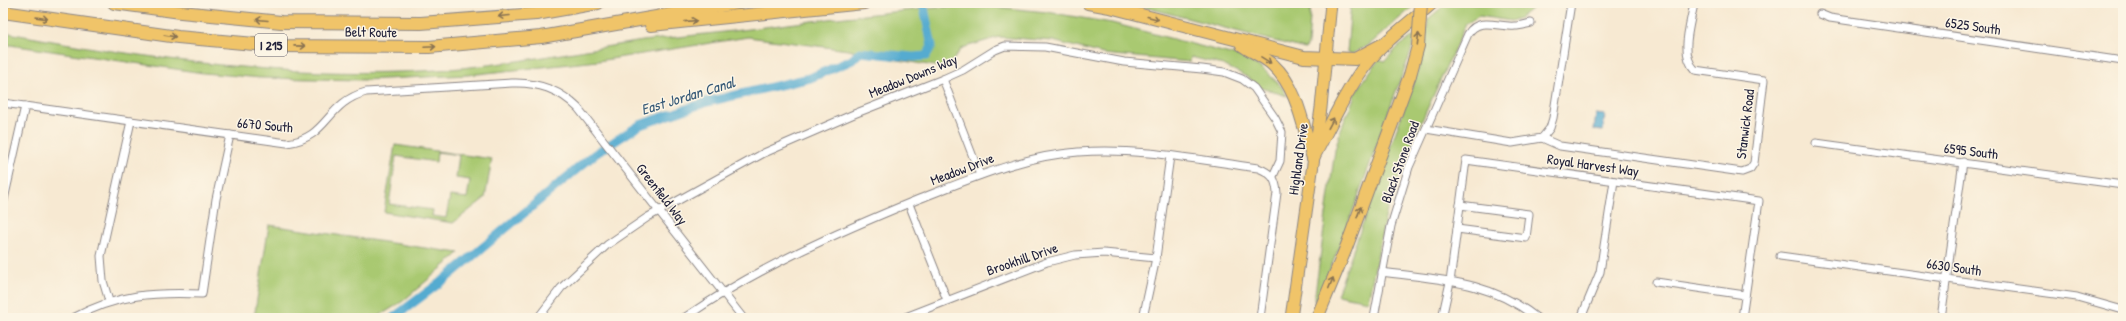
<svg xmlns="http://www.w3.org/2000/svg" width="2126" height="321" font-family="'Patrick Hand',sans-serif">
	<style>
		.green { fill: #a9c971; stroke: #667656; fill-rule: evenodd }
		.water { fill: #54abd0; stroke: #3b6686 }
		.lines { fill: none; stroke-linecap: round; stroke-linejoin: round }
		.canal { stroke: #54abd0; stroke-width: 9 }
		.street-casing { stroke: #8c8686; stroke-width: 9 }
		.primary-casing { stroke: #8c8686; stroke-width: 13 }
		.highway-casing { stroke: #8c8686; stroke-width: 14 }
		.street { stroke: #fff; stroke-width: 7 }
		.primary { stroke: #f0c469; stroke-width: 11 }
		.highway { stroke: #f0c469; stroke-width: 12 }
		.highway-bridge-casing { stroke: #8c8686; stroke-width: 14; stroke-linecap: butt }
		.highway-bridge { stroke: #f0c469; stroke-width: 12 }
		.oneway { stroke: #897352 }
		.labels { text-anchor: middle; stroke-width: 3; stroke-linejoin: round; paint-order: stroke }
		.shield { fill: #fcf5e5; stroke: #63616e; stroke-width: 1 }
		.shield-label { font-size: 13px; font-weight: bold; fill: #22223b }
		.street-label { font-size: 14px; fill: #22223b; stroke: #fcf5e5 }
		.water-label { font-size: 15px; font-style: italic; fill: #365977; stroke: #fcf5e5 }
	</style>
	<rect width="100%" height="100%" fill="#fcf5e5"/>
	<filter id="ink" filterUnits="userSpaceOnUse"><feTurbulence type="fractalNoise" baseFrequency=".025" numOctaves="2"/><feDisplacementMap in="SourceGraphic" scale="8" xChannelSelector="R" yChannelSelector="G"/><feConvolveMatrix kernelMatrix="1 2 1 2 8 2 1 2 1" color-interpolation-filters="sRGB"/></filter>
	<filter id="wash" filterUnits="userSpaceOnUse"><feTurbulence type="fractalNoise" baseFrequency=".012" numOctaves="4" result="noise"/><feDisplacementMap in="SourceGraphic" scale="16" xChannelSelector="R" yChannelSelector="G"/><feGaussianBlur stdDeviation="0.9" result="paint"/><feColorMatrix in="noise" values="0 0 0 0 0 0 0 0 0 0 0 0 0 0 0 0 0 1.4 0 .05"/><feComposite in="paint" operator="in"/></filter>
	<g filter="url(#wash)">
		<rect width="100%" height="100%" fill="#f7e9d2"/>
		<g class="green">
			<path d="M1129,3h182l-3,42 -3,4z"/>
			<path d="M1351,3h66l-48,42 -17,9 -5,-2z"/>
			<path d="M1447,3h91l-18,15 -9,3 -32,-5 -13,8 -57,125 -23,65 -18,87 -31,-6 81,-225 7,-25 3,-26z"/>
			<path d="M975,5l72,7 65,11 126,33 24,12 19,18 6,10 -26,-8 -17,-13 -21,-10 -32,-8 -1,5 -87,-8 -50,-13 -54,-4 -37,11 -15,20 -67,-11 -32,-7 -100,-13 -150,24 -130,14 -105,5 -101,-2 -59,-5 -200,-29v-12c143,27 289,48 435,38 69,-5 137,-19 205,-29 32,-4 65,-7 98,-11 78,-10 156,-20 234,-25z"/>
			<path d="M1415,35l-4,17c-33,83 -58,169 -95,249h-2l21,-151 6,-21 13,-31 -1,-2 26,-37 6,2 13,-14z"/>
			<path d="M395,145l97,14 -7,39 -32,25 -69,-11zM437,152l22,3 -3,23 14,2 -3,18 -17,-2 -4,22 -14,-2 1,-6 -44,-6 7,-48 40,6z"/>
			<path d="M269,225l190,28 -56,48 -27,17h-122z"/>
		</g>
		<path class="water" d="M1596,114l9,1 -2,16 -9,-1z"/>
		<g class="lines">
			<path class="canal" d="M393,318l52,-39 150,-125 45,-29 67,-23 103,-24 42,-18 8,-8 53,5 13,-1 6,-10 -9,-43"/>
		</g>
	</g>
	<g filter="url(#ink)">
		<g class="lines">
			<g class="street-casing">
				<g id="street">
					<path d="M1820,14l10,4 293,43"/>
					<path d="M943,79l37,96"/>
					<path d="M3,103l284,40c42,-5 38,-40 79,-51l146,-9c26,-1 47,6 66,25l165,210"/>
					<path d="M1426,129l86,14 30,-5 8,-10 3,-10 18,-115"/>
					<path d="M1542,138l18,8 182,26 8,-3 4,-6 10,-83 -69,-10c-16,-16 -4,-47 -1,-67"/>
					<path d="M1816,143l307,42"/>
					<path d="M3,204l22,-98"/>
					<path d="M909,204l38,96"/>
					<path d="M1457,229l69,9 3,-24 -69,-9"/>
					<path d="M1780,256l297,41 46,13"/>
					<path d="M1382,272c58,8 107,8 155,46"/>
					<path d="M1656,282l89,13"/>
					<path d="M109,301l-6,-20 -2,-25 30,-135"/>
					<path d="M73,318c45,-24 80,-26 129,-24l14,-95 14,-64"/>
					<path d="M538,318l23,-30 46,-43 41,-28 116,-64 90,-39 89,-35 20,-9 32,-20 10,-4 40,1 79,15 78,7 22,3 18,7 12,9 21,30 7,14 -2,29 -7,15"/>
					<path d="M684,318c75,-51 152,-85 235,-119 52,-20 103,-43 159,-47 60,-5 120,8 180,16 13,5 18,10 19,25l-17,125"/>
					<path d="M903,318l144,-56 28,-7 29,-2 52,5"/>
					<path d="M1143,318l13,-60 14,-102"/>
					<path d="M1374,318l17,-92 18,-59 59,-133c11,-18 31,-6 47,-8 6,0 11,-2 16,-3"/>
					<path d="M1442,318l8,-36 16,-122 293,41 -17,117"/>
					<path d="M1581,318l19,-46 14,-91"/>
					<path d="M1941,318l22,-156"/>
				</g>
			</g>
			<g class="primary-casing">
				<path id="primary" d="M1291,318l30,-210 10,-105"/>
			</g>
			<g class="highway-casing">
				<g id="highway">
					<path d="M114,3l67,9 100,10 140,1 115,-9 62,-11"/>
					<path d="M1088,3l22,4 194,50 51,2 32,-17"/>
					<path d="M3,12l175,25 98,9 153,1 112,-10 196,-34"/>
					<path d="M651,25l213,-22"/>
					<path d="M1242,45c10,7 23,12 31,20 25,23 30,62 40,93"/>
					<path d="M1313,158c17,-32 32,-66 54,-95 18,-23 44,-41 65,-60"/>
					<path d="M1317,318l29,-70 64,-173"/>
				</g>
			</g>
			<use href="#street" class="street"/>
			<use href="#primary" class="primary"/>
			<use href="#highway" class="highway"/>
			<g class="highway-bridge-casing">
				<path id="highway-bridge" d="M1410,75l8,-29 3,-43"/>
			</g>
			<use href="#highway-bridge" class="highway-bridge"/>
		</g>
		<defs><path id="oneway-shaft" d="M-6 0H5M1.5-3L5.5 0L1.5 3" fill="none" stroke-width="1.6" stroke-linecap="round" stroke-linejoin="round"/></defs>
		<g class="oneway">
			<use href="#oneway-shaft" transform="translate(504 16) rotate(175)"/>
			<use href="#oneway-shaft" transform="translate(42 18) rotate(8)"/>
			<use href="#oneway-shaft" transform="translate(1153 18) rotate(15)"/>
			<use href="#oneway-shaft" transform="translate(262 20) rotate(-175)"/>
			<use href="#oneway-shaft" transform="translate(691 21) rotate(-6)"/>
			<use href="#oneway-shaft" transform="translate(170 36) rotate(8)"/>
			<use href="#oneway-shaft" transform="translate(1418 39) rotate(-83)"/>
			<use href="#oneway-shaft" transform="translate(300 46) rotate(1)"/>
			<use href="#oneway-shaft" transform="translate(430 47) rotate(-3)"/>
			<use href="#oneway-shaft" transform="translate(1266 60) rotate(32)"/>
			<use href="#oneway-shaft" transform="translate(1331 123) rotate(-62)"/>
			<use href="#oneway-shaft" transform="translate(1359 212) rotate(-70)"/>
			<use href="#oneway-shaft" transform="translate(1331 283) rotate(-68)"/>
		</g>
	</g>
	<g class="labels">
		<rect class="shield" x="255" y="34" width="32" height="22" rx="3"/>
		<g class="shield-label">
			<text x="271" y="50">I 215</text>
		</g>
		<g class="street-label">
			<text transform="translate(1973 26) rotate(8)" y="5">6525 South</text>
			<text transform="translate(371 32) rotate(1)" y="5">Belt Route</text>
			<text transform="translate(913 76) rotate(-22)" y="5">Meadow Downs Way</text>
			<text transform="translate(1745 124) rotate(-83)" y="5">Stanwick Road</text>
			<text transform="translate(265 125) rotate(5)" y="5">6670 South</text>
			<text transform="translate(1971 151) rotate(7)" y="5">6595 South</text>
			<text transform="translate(1298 159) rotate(-82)" y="5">Highland Drive</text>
			<text transform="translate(1400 162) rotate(-70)" y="5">Black Stone Road</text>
			<text transform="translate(1593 165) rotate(8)" y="5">Royal Harvest Way</text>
			<text transform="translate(962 169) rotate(-21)" y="5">Meadow Drive</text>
			<text transform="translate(662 194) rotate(52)" y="5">Greenfield Way</text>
			<text transform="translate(1022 259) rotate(-19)" y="5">Brookhill Drive</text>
			<text transform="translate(1954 267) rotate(8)" y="5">6630 South</text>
		</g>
		<g class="water-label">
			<text transform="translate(688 96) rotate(-17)" y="5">East Jordan Canal</text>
		</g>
	</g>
	<rect width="2126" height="321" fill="none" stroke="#fcf5e5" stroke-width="16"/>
</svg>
